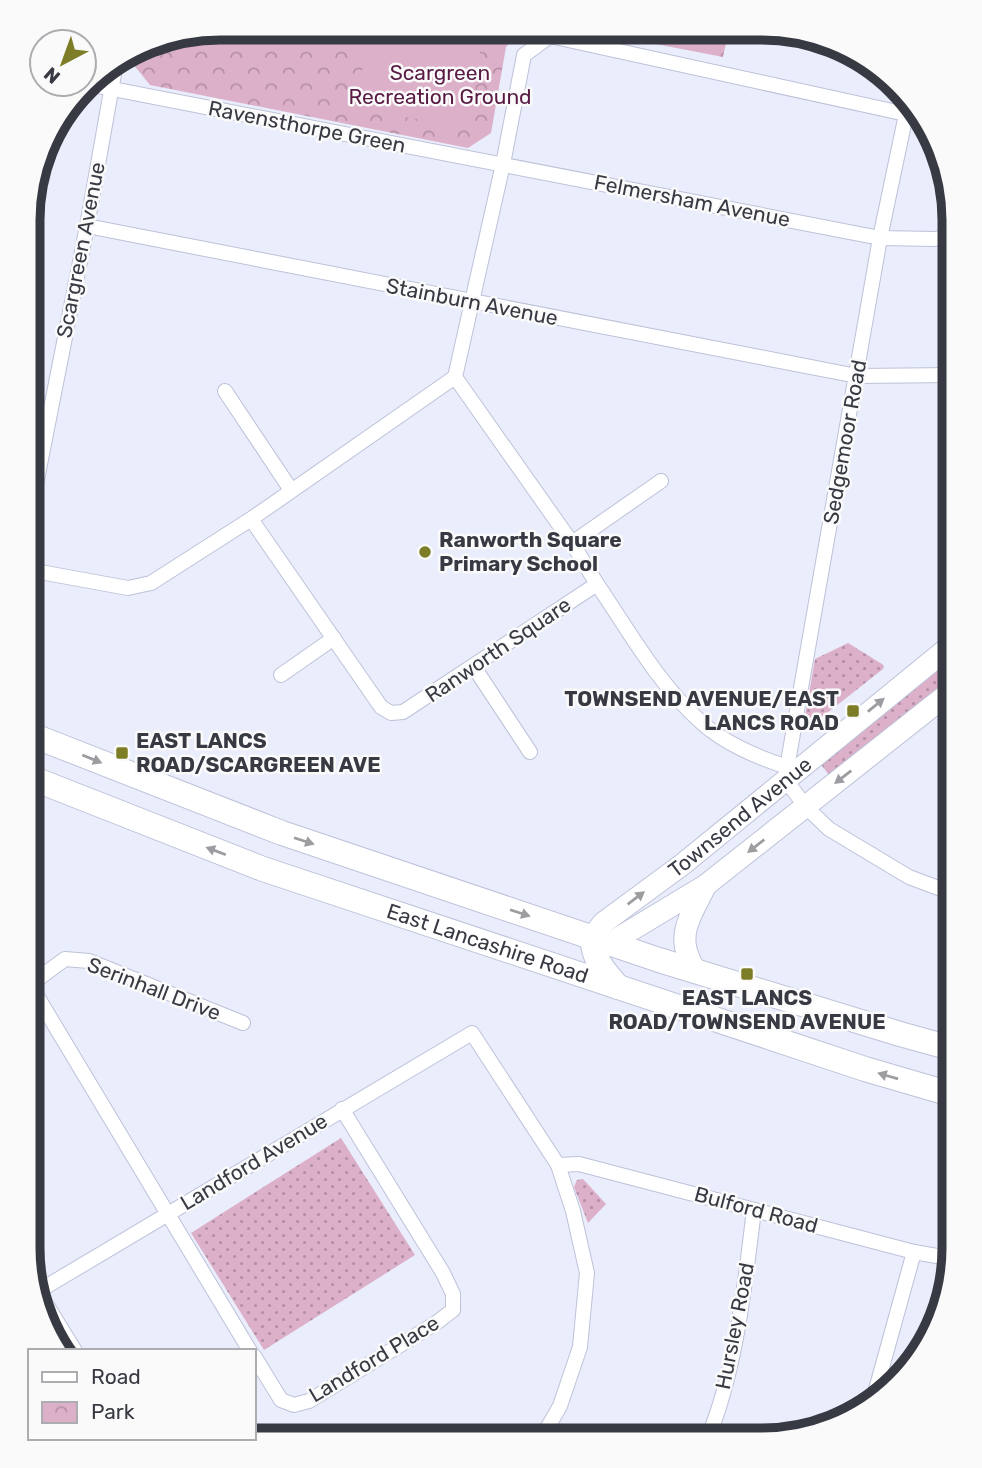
<svg xmlns="http://www.w3.org/2000/svg" width="982" height="1468" font-family="Rubik,sans-serif">
	<style>
		.grass { fill: url(#grass-dots) }
		.park { fill: url(#park-crowns) }
		.pitch { fill: #ddb0ca }
		.lines { fill: none; stroke-linecap: round; stroke-linejoin: round }
		.street-casing { stroke: #bdc2d9; stroke-width: 16 }
		.primary-casing { stroke: #bdc2d9; stroke-width: 23 }
		.highway-casing { stroke: #bdc2d9; stroke-width: 26 }
		.street { stroke: #fff; stroke-width: 14 }
		.primary { stroke: #fff; stroke-width: 21 }
		.highway { stroke: #fff; stroke-width: 24 }
		.oneway { fill: #9c9ca1 }
		.poi-dot { fill: #7c7d26; stroke: #fafafa; stroke-width: 2.5 }
		.labels { text-anchor: middle; stroke-width: 5; stroke-linejoin: round; paint-order: stroke }
		.park-label { font-size: 21px; fill: #591b44; stroke: #fafafa }
		.street-label { font-size: 21px; fill: #383a43; stroke: #fafafa }
		.poi-label { font-size: 21px; font-weight: bold; fill: #383a43; stroke: #fafafa; text-anchor: start }
		.rim { fill: none; stroke: #383a43; stroke-width: 9 }
	</style>
	<defs>
		<pattern id="grass-dots" width="8" height="8" patternUnits="userSpaceOnUse" patternTransform="scale(1.75)"><rect width="8" height="8" fill="#ddb0ca"/><path d="M2 2h.1M6 6h.1" fill="none" stroke="#b490a6" stroke-width="1.8" stroke-linecap="round"/></pattern>
		<pattern id="park-crowns" width="20" height="18" patternUnits="userSpaceOnUse" patternTransform="scale(1.75)"><rect width="20" height="18" fill="#ddb0ca"/><path d="M2 6a3 3 0 1 1 6 0M12 15a3 3 0 1 1 6 0" fill="none" stroke="#b490a6"/></pattern>
	</defs>
	<rect width="100%" height="100%" fill="#eaedfb"/>
	<g class="grass">
		<path d="M848,643l34,21 2,2 -1,3 -75,59 -4,-6 11,-63z"/>
		<path d="M954,655v22l-124,99 -11,-14z"/>
		<path d="M341,1138l74,117 -151,95 -73,-117z"/>
		<path d="M583,1179l23,25 -18,19 -14,-36 3,-7z"/>
	</g>
	<g class="park">
		<path d="M221,28l301,1 -16,18 -15,86 -23,15 -318,-63 -17,-21 2,-12 23,-14z"/>
		<path d="M578,29l151,1 -6,27z"/>
	</g>
	<path class="pitch" d="M370,28h14l97,19 -15,81 -111,-20z"/>
	<g class="lines">
		<g class="street-casing">
			<g id="street">
				<path d="M87,84l793,154 55,1 19,-4"/>
				<path d="M908,105l-28,133 -95,541 21,28 23,22 80,48 45,17"/>
				<path d="M87,226l770,150 97,-1"/>
				<path d="M455,377l48,-213 21,-109 26,-19 356,78"/>
				<path d="M225,391l66,99"/>
				<path d="M29,520l58,-294 29,-163"/>
				<path d="M572,543l89,-62"/>
				<path d="M29,570l99,18 23,-5 100,-64 204,-142 117,166 25,41 -194,128 -12,1 -10,-6 -130,-188"/>
				<path d="M597,584c32,47 61,100 104,138 24,22 56,35 86,45"/>
				<path d="M474,667l56,85"/>
				<path d="M281,675l53,-37"/>
				<path d="M28,981l222,370"/>
				<path d="M31,984l34,-25 24,2 154,62"/>
				<path d="M558,1165l21,-1 335,88 40,7"/>
				<path d="M38,1291l37,60"/>
				<path d="M37,1292l435,-259 86,132 15,46 14,62 -7,74 -20,59 -19,33"/>
				<path d="M254,1356l27,44 13,5 15,-4 127,-78 17,-13v-16l-10,-21 -101,-164"/>
				<path d="M875,1393l39,-141"/>
				<path d="M707,1440c29,-68 38,-157 47,-230"/>
			</g>
		</g>
		<g class="primary-casing">
			<g id="primary">
				<path id="s1" d="M592,937l11,-14 80,-59 271,-221"/>
				<path d="M610,943l96,-58 248,-196"/>
				<path d="M696,971c-23,-33 -6,-54 10,-86"/>
			</g>
		</g>
		<g class="highway-casing">
			<g id="highway">
				<path d="M29,734l253,99 377,127 241,74 54,15"/>
				<path id="s2" d="M29,777l234,92 602,200 89,26"/>
				<path d="M592,937c2,24 11,33 26,50"/>
			</g>
		</g>
		<use href="#street" class="street"/>
		<use href="#primary" class="primary"/>
		<use href="#highway" class="highway"/>
	</g>
	<defs><path id="oneway-solid" d="M-6-.8H1V-3.2L6.5 0L1 3.2V.8H-6Z" transform="scale(1.75)"/></defs>
	<g class="oneway">
		<use href="#oneway-solid" transform="translate(876 705) rotate(-39)"/>
		<use href="#oneway-solid" transform="translate(92 759) rotate(22)"/>
		<use href="#oneway-solid" transform="translate(843 777) rotate(142)"/>
		<use href="#oneway-solid" transform="translate(304 841) rotate(18)"/>
		<use href="#oneway-solid" transform="translate(756 846) rotate(142)"/>
		<use href="#oneway-solid" transform="translate(216 851) rotate(-159)"/>
		<use href="#oneway-solid" transform="translate(636 898) rotate(-37)"/>
		<use href="#oneway-solid" transform="translate(520 913) rotate(18)"/>
		<use href="#oneway-solid" transform="translate(888 1076) rotate(-164)"/>
	</g>
	<g class="poi-dot">
		<circle cx="425" cy="552" r="7"/>
		<rect x="846" y="704" width="14" height="14" rx="3.5"/>
		<rect x="115" y="746" width="14" height="14" rx="3.5"/>
		<rect x="740" y="967" width="14" height="14" rx="3.5"/>
	</g>
	<g class="labels">
		<g class="park-label">
			<text x="440" y="80">Scargreen<tspan x="440" dy="24">Recreation Ground</tspan></text>
		</g>
		<g class="street-label">
			<text transform="translate(307 127) rotate(11)" y="7">Ravensthorpe Green</text>
			<text transform="translate(692 201) rotate(11)" y="7">Felmersham Avenue</text>
			<text transform="translate(81 250) rotate(-79)" y="7">Scargreen Avenue</text>
			<text transform="translate(472 302) rotate(11)" y="7">Stainburn Avenue</text>
			<text transform="translate(845 442) rotate(-80)" y="7">Sedgemoor Road</text>
			<text transform="translate(498 650) rotate(-34)" y="7">Ranworth Square</text>
			<text dy="7" stroke="none"><textPath href="#s1" startOffset="191">Townsend Avenue</textPath></text>
			<text dy="7" stroke="none"><textPath href="#s2" startOffset="488">East Lancashire Road</textPath></text>
			<text transform="translate(154 989) rotate(21)" y="7">Serinhall Drive</text>
			<text transform="translate(254 1162) rotate(-31)" y="7">Landford Avenue</text>
			<text transform="translate(756 1210) rotate(15)" y="7">Bulford Road</text>
			<text transform="translate(735 1326) rotate(-79)" y="7">Hursley Road</text>
			<text transform="translate(374 1359) rotate(-31)" y="7">Landford Place</text>
		</g>
		<g class="poi-label">
			<text x="439" y="547">Ranworth Square<tspan x="439" dy="24">Primary School</tspan></text>
			<text x="839" y="706" text-anchor="end">TOWNSEND AVENUE/EAST<tspan x="839" dy="24">LANCS ROAD</tspan></text>
			<text x="136" y="748">EAST LANCS<tspan x="136" dy="24">ROAD/SCARGREEN AVE</tspan></text>
			<text x="747" y="1005" text-anchor="middle">EAST LANCS<tspan x="747" dy="24">ROAD/TOWNSEND AVENUE</tspan></text>
		</g>
	</g>
	<path d="M0 0H982V1468H0ZM220 40H762A180 180 0 0 1 942 220V1248A180 180 0 0 1 762 1428H220A180 180 0 0 1 40 1248V220A180 180 0 0 1 220 40Z" fill="#fafafa" fill-rule="evenodd"/>
	<path class="rim" d="M220 40H762A180 180 0 0 1 942 220V1248A180 180 0 0 1 762 1428H220A180 180 0 0 1 40 1248V220A180 180 0 0 1 220 40Z"/>
	<rect x="28" y="1349" width="228" height="91" fill="#fafafa" stroke="#acadb1" stroke-width="2"/>
	<rect x="42" y="1372" width="35" height="10" fill="#ffffff" stroke="#acadb1" stroke-width="2"/>
	<text x="91" y="1384" font-size="21" fill="#383a43">Road</text>
	<rect x="42" y="1402" width="35" height="21" fill="url(#park-crowns)" stroke="#acadb1" stroke-width="2"/>
	<text x="91" y="1419" font-size="21" fill="#383a43">Park</text>
	<g transform="translate(63 63) rotate(221)"><circle r="33" fill="#fafafa" stroke="#acadb1" stroke-width="2"/>
	<path d="M0-5L12 26L0 18L-12 26Z" fill="#7c7d26"/>
	<text y="-10" font-size="19" font-weight="bold" text-anchor="middle" fill="#383a43">N</text>
	</g>
</svg>
